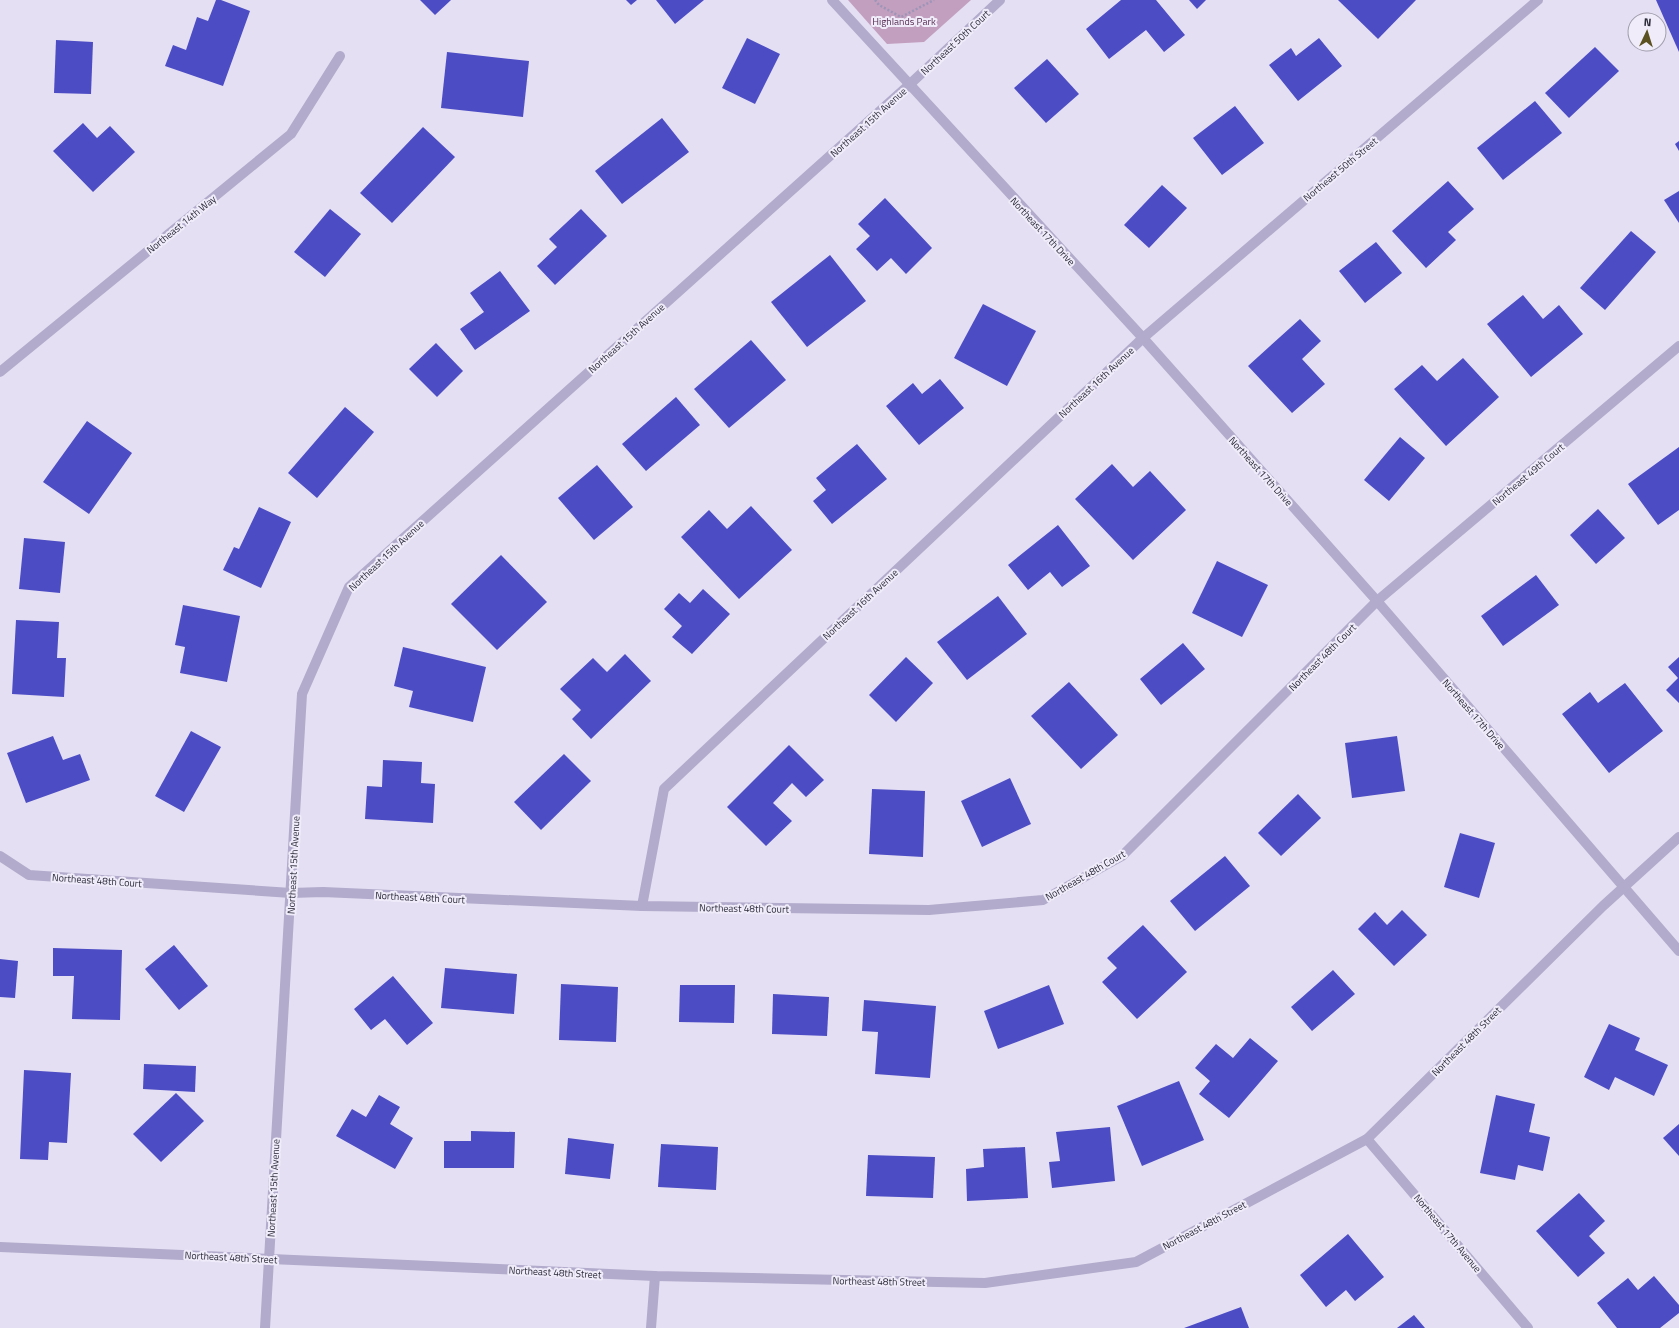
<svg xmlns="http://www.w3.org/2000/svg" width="1679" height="1328" font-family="'Titillium Web',sans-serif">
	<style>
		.green { fill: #c29fbf }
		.building { fill: #4c4cc4 }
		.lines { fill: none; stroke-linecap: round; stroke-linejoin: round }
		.path { stroke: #9c95b7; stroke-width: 2.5; stroke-dasharray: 2 2; stroke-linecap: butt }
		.minor { stroke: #b2abcb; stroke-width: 10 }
		.tertiary { stroke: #b2abcb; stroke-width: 10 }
		.labels { text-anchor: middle; stroke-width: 4; stroke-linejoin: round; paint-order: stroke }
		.park-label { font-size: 10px; fill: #572e52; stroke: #f0ecfa }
		.street-label { font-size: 10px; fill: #2b2a39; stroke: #f0ecfa }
	</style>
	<rect width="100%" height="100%" fill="#e5dff3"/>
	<path class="green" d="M848,0h123l-47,42 -37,2z"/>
	<g class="building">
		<path d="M216,0h5l29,11 -27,75 -58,-20 8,-21 13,5 11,-33 11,4z"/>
		<path d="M420,0h31l-16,15z"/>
		<path d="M626,0h11l-6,5z"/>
		<path d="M656,0h48l-29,24z"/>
		<path d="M1121,0h35l29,35 -21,17 -18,-22 -37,29 -23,-30z"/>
		<path d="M1189,0h17l-9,9z"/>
		<path d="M1338,0h78l-38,39z"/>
		<path d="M1656,0h23v52z"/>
		<path d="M747,38l33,16 -25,50 -33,-16z"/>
		<path d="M1319,38l23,28 -44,35 -29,-36 22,-17 5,8z"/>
		<path d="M56,40l37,2 -2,52 -37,-1z"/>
		<path d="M1595,47l24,24 -50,47 -24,-25z"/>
		<path d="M447,52l82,9 -6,56 -82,-9z"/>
		<path d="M1047,59l32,35 -33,29 -32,-35z"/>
		<path d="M1535,101l27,32 -59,47 -26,-32z"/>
		<path d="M1235,106l29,37 -42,32 -29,-37z"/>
		<path d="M662,118l27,34 -67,52 -27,-33z"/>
		<path d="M83,123l14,15 13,-12 25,26 -42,40 -40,-41z"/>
		<path d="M423,127l32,30 -63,66 -32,-30z"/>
		<path d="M1679,141v10l-4,-7z"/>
		<path d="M1448,181l26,28 -26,23 8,8 -30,28 -34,-37z"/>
		<path d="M1162,185l25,23 -38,40 -25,-23z"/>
		<path d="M1679,191v32l-15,-23z"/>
		<path d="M885,198l47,50 -26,26 -15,-16 -14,13 -21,-22 14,-13 -12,-12z"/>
		<path d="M330,209l31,25 -36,43 -31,-25z"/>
		<path d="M581,209l26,27 -52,49 -18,-19 20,-19 -8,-8z"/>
		<path d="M1631,231l25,21 -51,58 -25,-22z"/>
		<path d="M1376,242l26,31 -37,30 -26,-32z"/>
		<path d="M830,255l36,46 -59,46 -36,-45z"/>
		<path d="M500,271l30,40 -55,39 -15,-21 24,-17 -14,-19z"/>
		<path d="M1523,295l20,24 16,-14 24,29 -52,43 -44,-53z"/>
		<path d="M983,304l53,27 -29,55 -53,-28z"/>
		<path d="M1300,319l21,22 -19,18 23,25 -33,29 -44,-47z"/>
		<path d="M751,340l35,40 -57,48 -35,-39z"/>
		<path d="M436,343l27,28 -26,26 -28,-28z"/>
		<path d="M1463,358l36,39 -53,49 -52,-57 28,-24 15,16z"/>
		<path d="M940,379l24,29 -45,37 -33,-39 27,-23 9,11z"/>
		<path d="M676,397l24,28 -54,46 -24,-27z"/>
		<path d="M345,407l29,25 -57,66 -29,-25z"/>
		<path d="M87,421l45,32 -43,61 -46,-32z"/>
		<path d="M1400,437l25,21 -36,43 -25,-21z"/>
		<path d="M857,444l30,35 -55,45 -19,-23 13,-11 -10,-12z"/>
		<path d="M1679,447v63l-21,15 -30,-41z"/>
		<path d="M1112,464l21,23 17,-16 36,39 -53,50 -58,-61z"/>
		<path d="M597,465l36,42 -39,33 -36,-42z"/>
		<path d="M751,506l41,44 -53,49 -58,-62 28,-27 18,19z"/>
		<path d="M259,507l32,15 -30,66 -38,-18 11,-23 5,2z"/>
		<path d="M1598,509l27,29 -29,26 -26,-29z"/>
		<path d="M1058,525l32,41 -28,21 -12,-15 -22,18 -20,-25z"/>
		<path d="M24,538l41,4 -5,51 -41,-4z"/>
		<path d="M501,555l46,47 -50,48 -46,-46z"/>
		<path d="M1217,561l51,24 -26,52 -50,-24z"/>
		<path d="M1536,575l23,30 -56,41 -22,-30z"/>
		<path d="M703,589l27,25 -38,40 -20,-17 10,-11 -18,-17 15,-16 11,10z"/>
		<path d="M998,596l29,38 -60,46 -30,-38z"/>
		<path d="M183,605l57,11 -13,66 -47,-9 5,-26 -10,-2z"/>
		<path d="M16,620l43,2 -2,36h9l-2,39 -52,-3z"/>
		<path d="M1183,643l22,26 -44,36 -21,-26z"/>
		<path d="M403,647l83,20 -13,55 -64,-15 4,-16 -19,-5z"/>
		<path d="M625,654l26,27 -60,58 -19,-20 9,-9 -21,-21 33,-31 14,14z"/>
		<path d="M906,657l27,26 -37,39 -27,-27z"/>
		<path d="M1679,657v46l-13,-13 12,-12 -10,-11z"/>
		<path d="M1069,682l49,53 -37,34 -50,-53z"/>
		<path d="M1625,683l38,48 -54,42 -47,-59 28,-22 8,11z"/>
		<path d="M191,731l30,16 -37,65 -29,-16z"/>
		<path d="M53,736l10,24 17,-6 10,26 -64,23 -19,-50z"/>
		<path d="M1397,736l8,55 -53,7 -7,-55z"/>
		<path d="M789,745l35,35 -18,17 -14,-14 -19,20 19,18 -26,25 -39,-39z"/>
		<path d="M564,754l27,27 -50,49 -27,-28z"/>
		<path d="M383,760l39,2 -1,21 14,1 -2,39 -68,-4 2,-33 15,1z"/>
		<path d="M1010,778l21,46 -49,23 -21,-46z"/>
		<path d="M872,789l53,2 -2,66 -54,-3z"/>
		<path d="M1298,794l23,24 -40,38 -23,-23z"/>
		<path d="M1460,833l35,10 -16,55 -35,-11z"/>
		<path d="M1225,856l25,30 -55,45 -25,-30z"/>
		<path d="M1402,910l25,25 -33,31 -36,-37 17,-17 12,13z"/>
		<path d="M1143,925l44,47 -50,47 -35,-37 15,-14 -10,-10z"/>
		<path d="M174,945l34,41 -29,24 -34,-41z"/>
		<path d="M53,948l69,2 -2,70 -48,-1 2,-43h-21z"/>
		<path d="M0,959l18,2 -3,37 -15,-1z"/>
		<path d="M445,968l72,6 -3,40 -73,-6z"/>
		<path d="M1333,970l22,24 -43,37 -21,-24z"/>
		<path d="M393,976l40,47 -26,22 -22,-26 -14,11 -17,-21z"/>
		<path d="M561,984l57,3 -2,55 -57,-2z"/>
		<path d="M680,985h55l-1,38 -55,-1z"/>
		<path d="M1049,985l15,39 -66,25 -14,-38z"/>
		<path d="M773,994l56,3 -2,39 -55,-2z"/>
		<path d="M864,1000l72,6 -6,72 -55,-4 3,-42 -16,-1z"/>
		<path d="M1609,1024l31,14 -5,12 33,15 -14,31 -39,-19 -6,13 -25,-13z"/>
		<path d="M1250,1038l28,23 -49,57 -30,-24 11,-13 -15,-13 21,-24 17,14z"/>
		<path d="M144,1064l52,2 -1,26 -52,-3z"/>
		<path d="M24,1070l47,3 -4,70 -18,-1 -1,18 -28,-1z"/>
		<path d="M1179,1081l25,59 -62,26 -25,-60z"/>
		<path d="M176,1093l28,28 -43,41 -28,-28z"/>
		<path d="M379,1095l21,12 -10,17 23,14 -18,31 -59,-33 16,-27 14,8z"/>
		<path d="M1496,1095l39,9 -6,28 21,5 -7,34 -25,-6 -3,15 -35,-7z"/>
		<path d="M1679,1124v32l-16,-18z"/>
		<path d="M1110,1127l5,54 -63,7 -3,-26 11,-1 -4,-29z"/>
		<path d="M471,1131l44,1 -1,36h-70v-27h27z"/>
		<path d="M568,1138l46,6 -4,35 -45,-5z"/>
		<path d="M661,1144l57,3 -2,43 -58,-3z"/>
		<path d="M1025,1147l3,51 -61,3 -1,-32 18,-2 -1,-18z"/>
		<path d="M868,1155l67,2 -2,41 -67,-2z"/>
		<path d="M1579,1193l26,28 -16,15 16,17 -27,24 -42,-46z"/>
		<path d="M1348,1234l36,43 -29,24 -9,-11 -20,17 -26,-32z"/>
		<path d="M1654,1276l25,29v8l-19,15h-43l-20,-25 31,-25 10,12z"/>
		<path d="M1241,1307l8,21h-65z"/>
		<path d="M1414,1315l11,13h-28z"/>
	</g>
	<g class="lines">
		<path class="path" d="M875,0l4,5 22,12 33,-17"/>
		<g class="minor">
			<path d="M832,0l311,338 234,263 302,350"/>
			<path d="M0,372l291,-238 49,-78"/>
			<path d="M0,856l29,19 262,18 32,-1 319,14 287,4 114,-10 79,-44 255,-255 302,-255"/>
			<path d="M642,906l22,-117 479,-451 395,-338"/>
			<path d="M1367,1139l161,189"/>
			<path d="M265,1328l37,-634 47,-107 560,-502 91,-85"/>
			<path d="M651,1328l4,-52"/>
		</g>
		<path class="tertiary" d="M0,1247l655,29 330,7 151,-21 231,-123 236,-233 76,-69"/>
	</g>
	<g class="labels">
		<g class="park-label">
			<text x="904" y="25">Highlands Park</text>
		</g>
		<g class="street-label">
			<text transform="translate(955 42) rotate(-43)" y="4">Northeast 50th Court</text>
			<text transform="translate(868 122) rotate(-42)" y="4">Northeast 15th Avenue</text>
			<text transform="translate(1340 169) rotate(-40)" y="4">Northeast 50th Street</text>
			<text transform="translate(181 224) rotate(-39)" y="4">Northeast 14th Way</text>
			<text transform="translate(1043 231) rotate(47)" y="4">Northeast 17th Drive</text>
			<text transform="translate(626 338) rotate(-42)" y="4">Northeast 15th Avenue</text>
			<text transform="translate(1096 382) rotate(-43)" y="4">Northeast 16th Avenue</text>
			<text transform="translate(1261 471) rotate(48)" y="4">Northeast 17th Drive</text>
			<text transform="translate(1528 474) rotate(-40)" y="4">Northeast 49th Court</text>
			<text transform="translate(386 555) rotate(-43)" y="4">Northeast 15th Avenue</text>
			<text transform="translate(860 604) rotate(-43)" y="4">Northeast 16th Avenue</text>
			<text transform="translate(1322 657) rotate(-45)" y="4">Northeast 48th Court</text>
			<text transform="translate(1474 714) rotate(49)" y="4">Northeast 17th Drive</text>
			<text transform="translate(293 865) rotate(-87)" y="4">Northeast 15th Avenue</text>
			<text transform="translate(1085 875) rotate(-30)" y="4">Northeast 48th Court</text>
			<text transform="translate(97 880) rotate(4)" y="4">Northeast 48th Court</text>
			<text transform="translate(420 897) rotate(3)" y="4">Northeast 48th Court</text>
			<text transform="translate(744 908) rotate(1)" y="4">Northeast 48th Court</text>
			<text transform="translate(1466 1041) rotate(-45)" y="4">Northeast 48th Street</text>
			<text transform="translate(273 1188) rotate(-87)" y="4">Northeast 15th Avenue</text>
			<text transform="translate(1204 1225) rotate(-28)" y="4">Northeast 48th Street</text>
			<text transform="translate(1448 1233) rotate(50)" y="4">Northeast 17th Avenue</text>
			<text transform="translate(231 1257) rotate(3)" y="4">Northeast 48th Street</text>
			<text transform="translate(555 1272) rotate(3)" y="4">Northeast 48th Street</text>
			<text transform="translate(879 1281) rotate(1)" y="4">Northeast 48th Street</text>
		</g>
	</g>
	<g transform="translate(1647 32) rotate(4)"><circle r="19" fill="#f0ecfa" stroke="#a19ead"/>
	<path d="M0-3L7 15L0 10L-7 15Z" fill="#5a5020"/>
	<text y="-6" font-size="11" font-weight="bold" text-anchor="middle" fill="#2b2a39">N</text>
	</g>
</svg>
